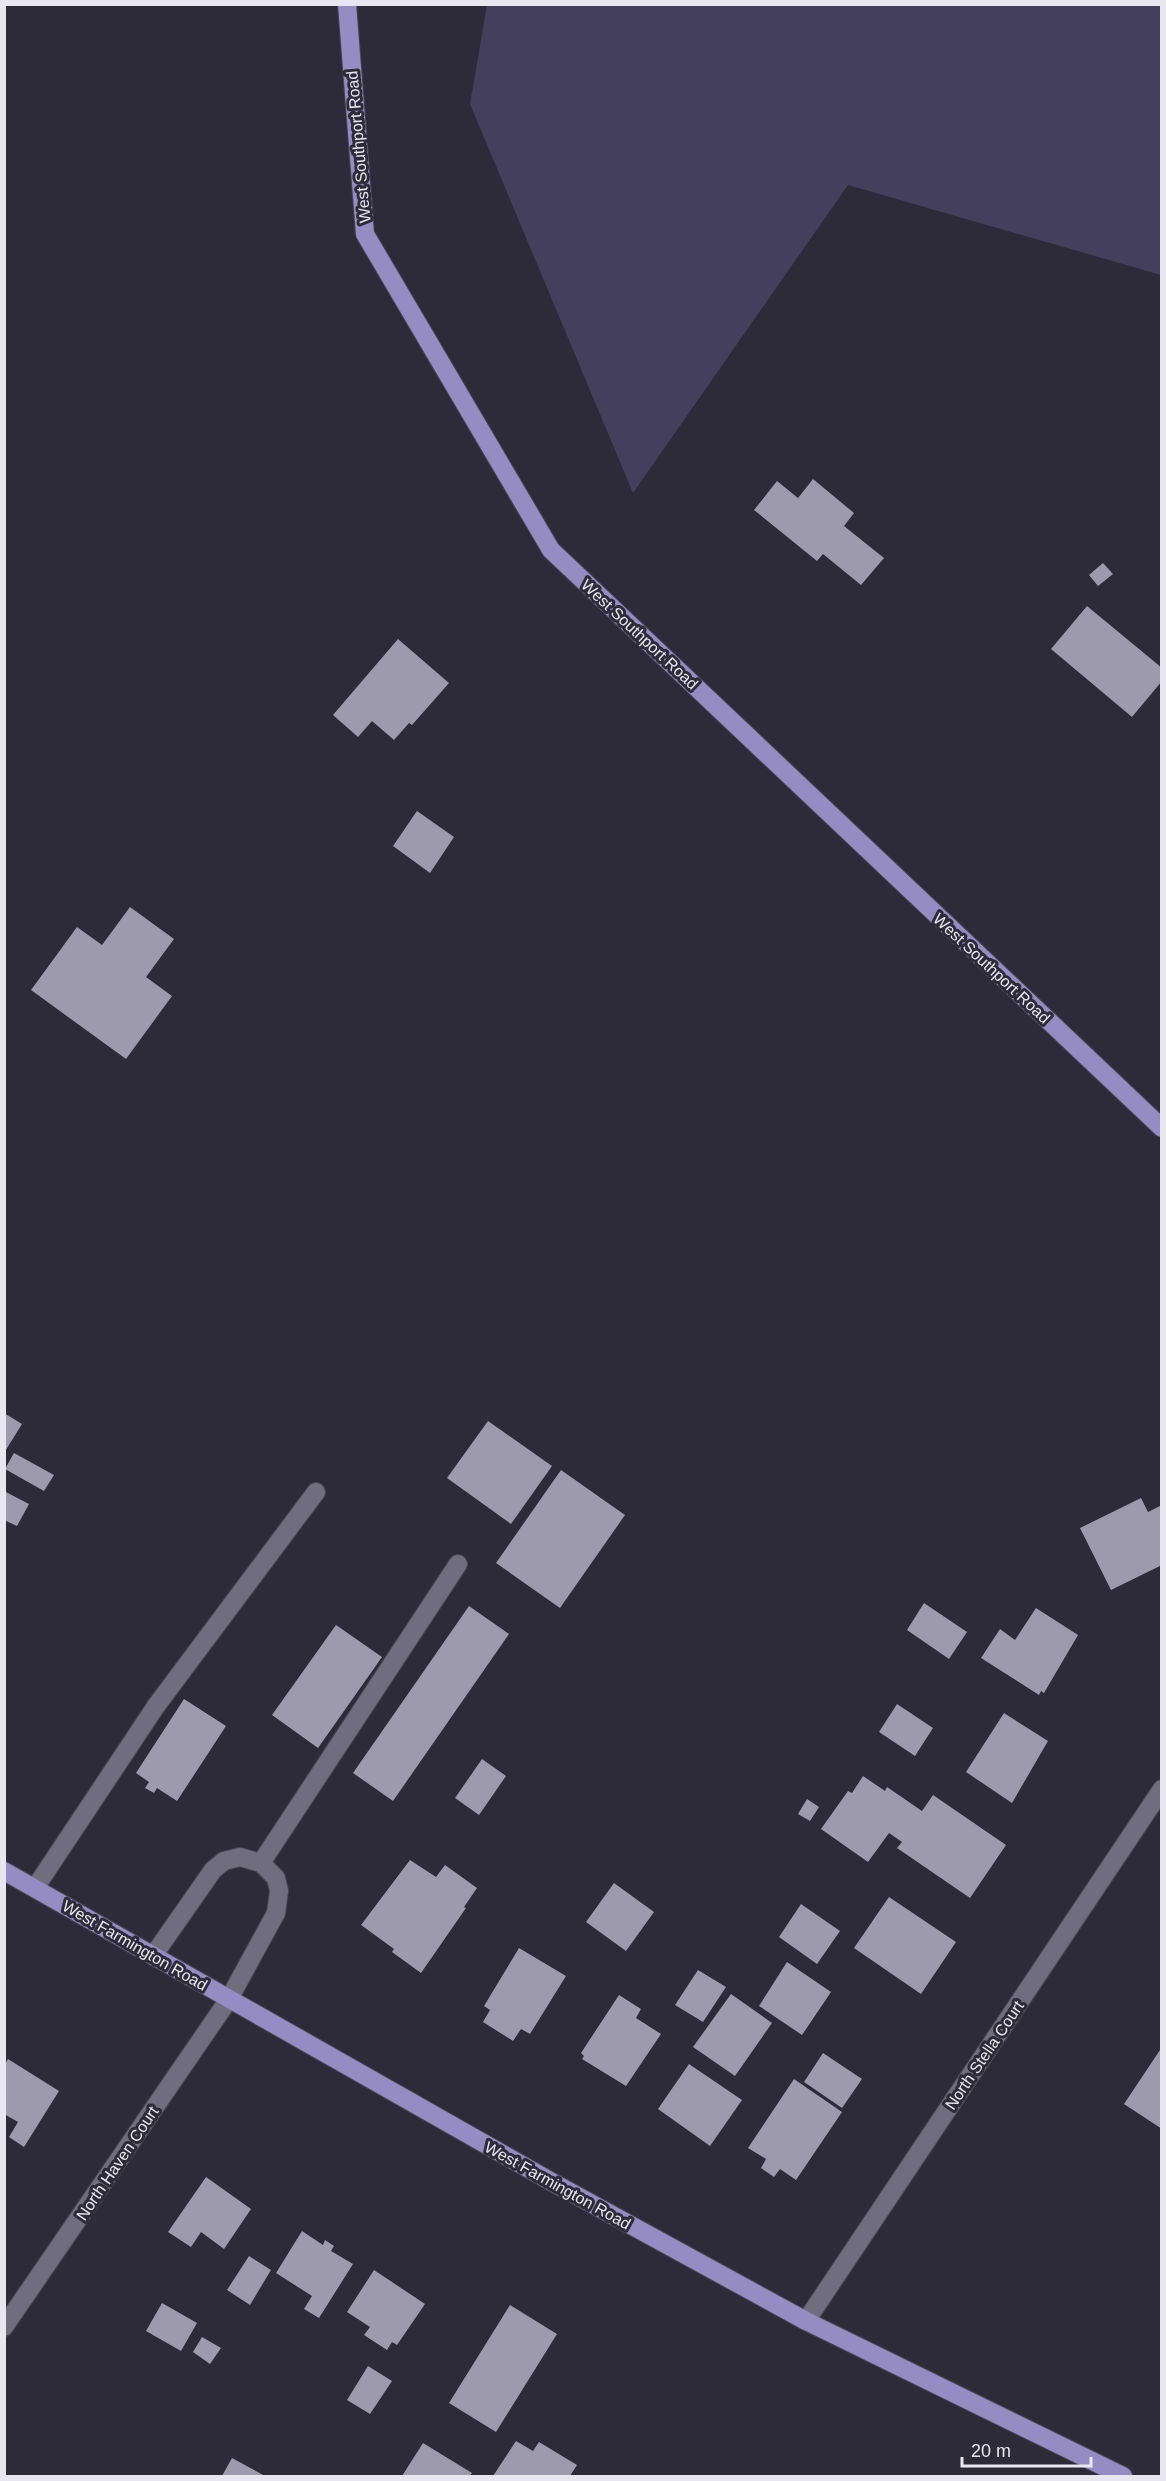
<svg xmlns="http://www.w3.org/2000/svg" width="1166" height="2481" font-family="Helvetica,sans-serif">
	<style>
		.green { fill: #433f5c }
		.building { fill: #9c9aac }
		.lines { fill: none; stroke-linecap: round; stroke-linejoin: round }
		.minor-casing { stroke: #484652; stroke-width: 20 }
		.major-casing { stroke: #484652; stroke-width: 20 }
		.minor { stroke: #706e7e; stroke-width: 18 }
		.major { stroke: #958cc3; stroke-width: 18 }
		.labels { text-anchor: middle; stroke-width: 6; stroke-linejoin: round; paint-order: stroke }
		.street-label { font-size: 16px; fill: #e8e7f1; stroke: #2d2b39 }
	</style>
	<rect width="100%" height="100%" fill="#2d2b39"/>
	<path class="green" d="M487,5h674v270l-313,-90 -215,308 -163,-389z"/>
	<g class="building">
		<path d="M813,479l41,34 -10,13 40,32 -23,27 -38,-31 -6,7 -63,-51 23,-29 21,17z"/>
		<path d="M1103,563l10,11 -15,12 -9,-11z"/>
		<path d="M1087,606l75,62v13l-30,36 -81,-68z"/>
		<path d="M398,639l51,44 -37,42 -3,-2 -15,17 -22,-19 -14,16 -25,-22z"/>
		<path d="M417,811l37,26 -24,36 -37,-27z"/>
		<path d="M130,907l44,32 -28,38 26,19 -46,63 -95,-69 46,-63 25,18z"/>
		<path d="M4,1413l18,11 -18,29z"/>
		<path d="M488,1421l64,45 -41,58 -64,-46z"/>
		<path d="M14,1453l40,22 -10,16 -39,-22z"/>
		<path d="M561,1470l64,45 -65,93 -64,-45z"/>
		<path d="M4,1491l25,13 -12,22 -13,-6z"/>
		<path d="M1141,1498l7,14 14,-7v60l-51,25 -31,-62z"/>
		<path d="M924,1603l43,29 -18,27 -42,-29z"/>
		<path d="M469,1606l40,28 -116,167 -40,-28z"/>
		<path d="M1036,1608l42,27 -34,58 -3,-2 -2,4 -58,-37 19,-29 15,11z"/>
		<path d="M336,1625l46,32 -64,91 -46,-33z"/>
		<path d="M184,1699l42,27 -49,75 -20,-13 -3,5 -9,-5 4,-6 -13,-9z"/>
		<path d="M897,1704l36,24 -18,28 -36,-24z"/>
		<path d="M1004,1713l44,28 -36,62 -46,-31z"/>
		<path d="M482,1759l24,17 -27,39 -24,-17z"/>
		<path d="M863,1776l22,15 2,-4 35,24 11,-16 73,50 -36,53 -73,-50 5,-6 -13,-9 -21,29 -47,-33 27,-38 4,2z"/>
		<path d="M807,1799l12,8 -9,14 -12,-7z"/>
		<path d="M410,1860l26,17 9,-12 32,23 -13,19 2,1 -45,65 -29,-21 2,-3 -33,-24z"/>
		<path d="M614,1883l40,29 -28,39 -40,-29z"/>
		<path d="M889,1897l67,45 -35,52 -67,-46z"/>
		<path d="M801,1904l39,27 -23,33 -38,-27z"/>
		<path d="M519,1948l47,28 -36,58 -9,-5 -8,12 -30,-19 7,-12 -6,-4z"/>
		<path d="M787,1962l44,30 -29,43 -43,-29z"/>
		<path d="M698,1970l28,17 -23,35 -28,-17z"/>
		<path d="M731,1994l41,29 -37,53 -42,-29z"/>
		<path d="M619,1995l22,14 -5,9 25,16 -35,52 -44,-27 2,-3 -3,-3z"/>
		<path d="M1162,2047v82l-38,-25z"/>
		<path d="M823,2053l39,26 -20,29 -38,-26z"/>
		<path d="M8,2059l51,32 -35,56 -15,-10 9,-15 -14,-8v-48z"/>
		<path d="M689,2064l53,36 -32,46 -52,-37z"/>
		<path d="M794,2079l48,33 -46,68 -16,-11 -6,8 -13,-9 5,-9 -18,-11z"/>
		<path d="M206,2177l45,32 -27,40 -23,-17 -10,15 -23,-15z"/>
		<path d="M302,2231l21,14 2,-5 9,6 -3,5 22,13 -34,54 -15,-9 8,-13 -36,-23z"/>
		<path d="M249,2256l22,14 -21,35 -23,-15z"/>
		<path d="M374,2270l51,34 -28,41 -5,-3 -5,8 -23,-15 6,-8 -23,-15z"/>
		<path d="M162,2303l35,20 -16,28 -35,-20z"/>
		<path d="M510,2305l47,29 -61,98 -47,-29z"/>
		<path d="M202,2337l19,11 -11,16 -17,-12z"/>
		<path d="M368,2366l24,15 -22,33 -23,-14z"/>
		<path d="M516,2441l17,10 6,-9 38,23 -7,11h-77z"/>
		<path d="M423,2443l49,30 -2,3h-68z"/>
		<path d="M232,2458l33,18h-43z"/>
	</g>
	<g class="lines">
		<g class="minor-casing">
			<g id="minor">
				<path d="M261,1863l197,-299"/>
				<path d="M35,1888l121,-182 160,-214"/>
				<path d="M806,2321l356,-532"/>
				<path d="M4,2327l225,-328 47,-86 3,-22 -3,-13 -15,-15 -21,-6 -16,4 -11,9 -60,86"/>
			</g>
		</g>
		<g class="major-casing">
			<g id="major">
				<path d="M347,4l18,230 186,316 611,578"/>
				<path d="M4,1871l548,311 254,139 317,155"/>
			</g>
		</g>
		<use href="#minor" class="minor"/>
		<use href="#major" class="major"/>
	</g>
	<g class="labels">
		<g class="street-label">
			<text transform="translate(358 147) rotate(-95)" y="6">West Southport Road</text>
			<text transform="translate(640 634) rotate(43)" y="6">West Southport Road</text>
			<text transform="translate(992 968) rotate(43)" y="6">West Southport Road</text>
			<text transform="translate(135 1945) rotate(30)" y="6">West Farmington Road</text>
			<text transform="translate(984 2055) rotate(-56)" y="6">North Stella Court</text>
			<text transform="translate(117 2163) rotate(-56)" y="6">North Haven Court</text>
			<text transform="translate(558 2185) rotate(29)" y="6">West Farmington Road</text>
		</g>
	</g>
	<rect width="1166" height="2481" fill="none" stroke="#e8e7f1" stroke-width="12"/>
	<path d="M962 2457v9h129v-9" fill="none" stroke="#e8e7f1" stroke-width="3"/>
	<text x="971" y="2457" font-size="18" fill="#e8e7f1" stroke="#2d2b39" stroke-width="4.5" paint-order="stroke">20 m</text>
</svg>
